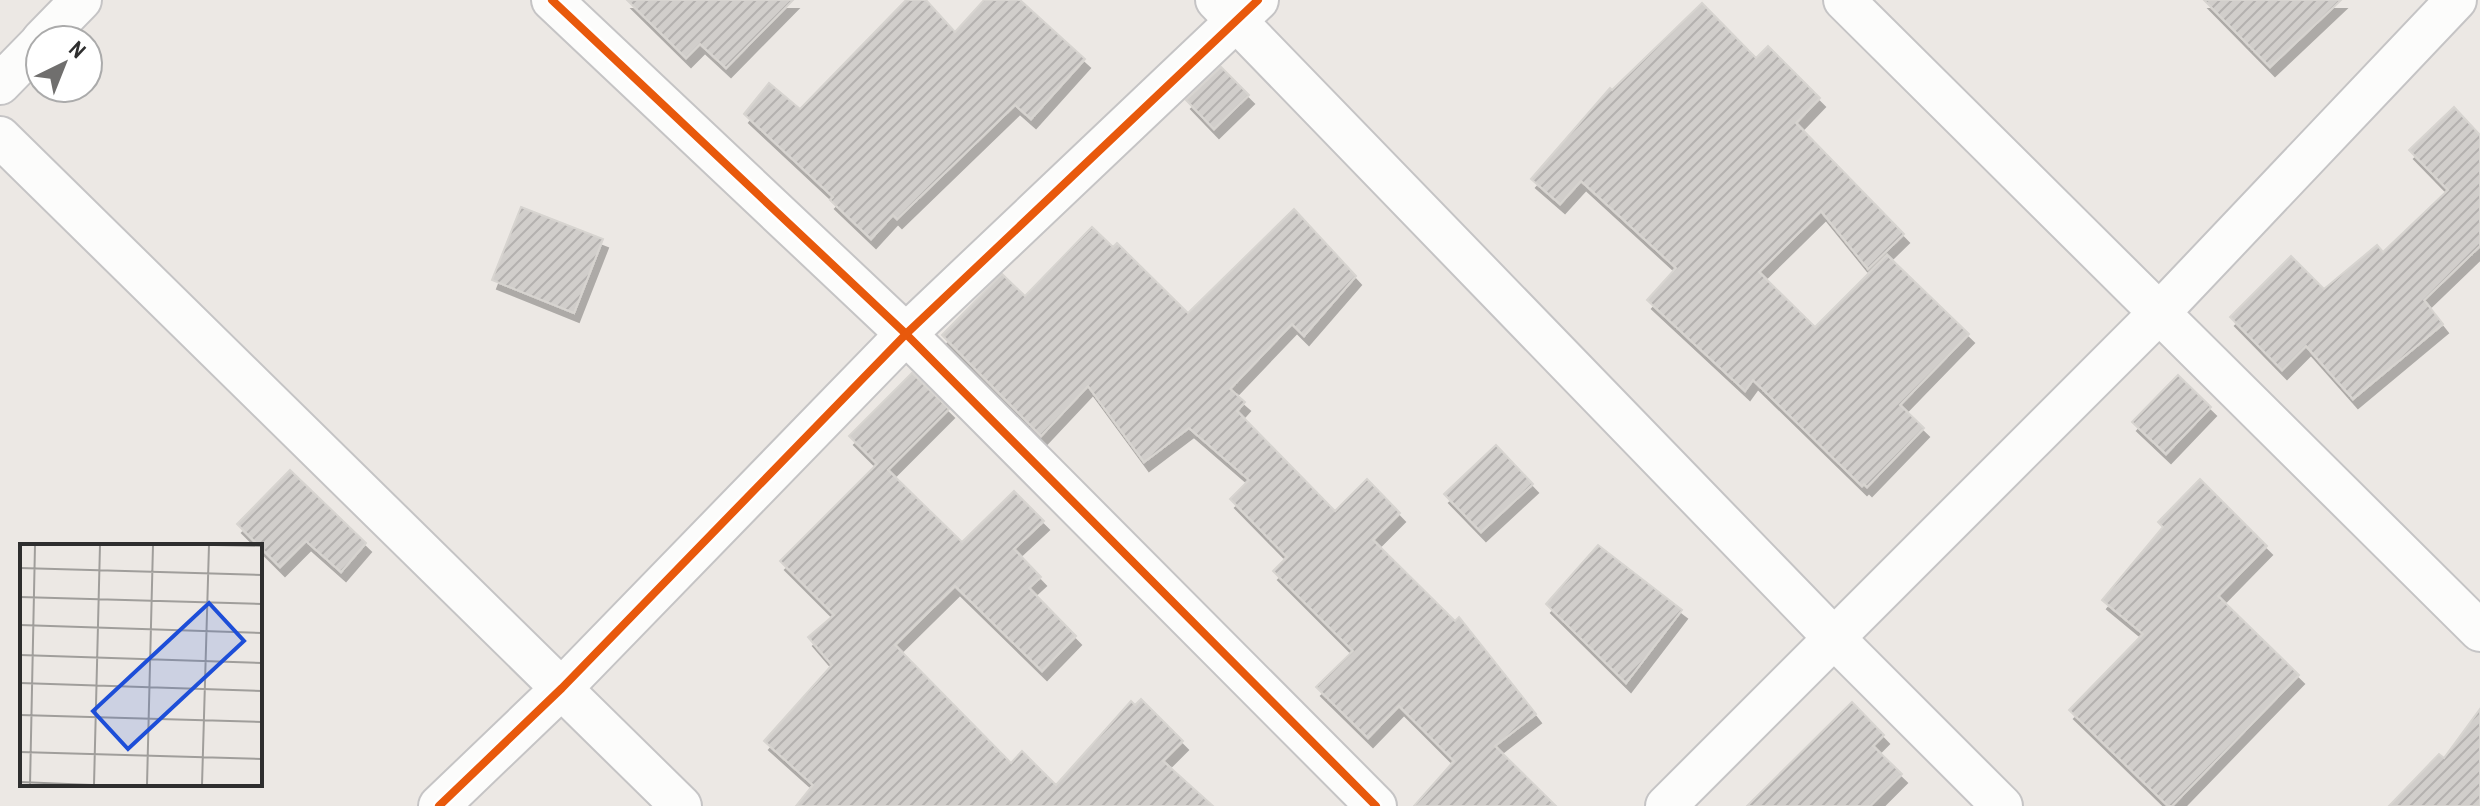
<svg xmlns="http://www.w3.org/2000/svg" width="2480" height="806" font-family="'Archivo Narrow',sans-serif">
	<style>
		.building { fill: url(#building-hatch); stroke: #d7d4d0; stroke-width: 2; filter: url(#shadow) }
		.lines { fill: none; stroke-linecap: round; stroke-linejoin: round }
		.street-casing { stroke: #c5c4c5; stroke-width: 44 }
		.street { stroke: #fcfcfb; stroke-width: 40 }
		.cycleway-casing { stroke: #fff; stroke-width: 13 }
		.cycleway { stroke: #e8590c; stroke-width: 8 }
		.inset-road { fill: none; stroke: #a09e9b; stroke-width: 2 }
		.view { fill: #1d4ed8; fill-opacity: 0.15; stroke: #1d4ed8; stroke-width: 4 }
		.inset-edge { fill: none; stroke: #2e2e2e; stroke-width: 4 }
	</style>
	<defs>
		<pattern id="building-hatch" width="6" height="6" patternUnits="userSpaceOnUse" patternTransform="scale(2)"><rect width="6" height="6" fill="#d1cecb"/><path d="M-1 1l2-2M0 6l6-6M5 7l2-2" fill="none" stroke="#b4b1af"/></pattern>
		<filter id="shadow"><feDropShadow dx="5" dy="9" stdDeviation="0" flood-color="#0004"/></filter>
	</defs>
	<rect width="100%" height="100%" fill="#ece8e4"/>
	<g class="building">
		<path d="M627,0h166l-67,68 -26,-24 -14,14z"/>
		<path d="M906,0h20l29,32 29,-32h36l65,59 -54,60 -16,-14 -118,114 -4,-4 -22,24 -41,-39 3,-3 -89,-83 25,-31 31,26z"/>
		<path d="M2204,0h137l-71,67z"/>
		<path d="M1702,3l54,55 12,-12 52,52 -24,25 108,111 -36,35 -47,-58 -62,61 56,55 72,-72 82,79 -69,71 24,23 -57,59 -3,-3 -2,2 -109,-106 -8,11 -98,-91 29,-32 -95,-87 -21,23 -29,-25 79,-91 2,2z"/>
		<path d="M1221,67l28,28 -35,34 -28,-29z"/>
		<path d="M2454,107l26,28v111l-56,54 19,24 -90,75 -47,-53 -24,24 -52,-53 61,-61 33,33 53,-44 6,7 65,-62 -39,-40z"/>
		<path d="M521,207l82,32 -29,74 -82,-33z"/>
		<path d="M1294,209l62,67 -52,60 -12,-12 -62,65 15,13 -8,9 98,100 32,-32 33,34 -27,27 82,81 4,-4 77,97 -41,32 61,60h-142l40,-45 -55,-55 -31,32 -52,-51 37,-36 -80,-80 14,-14 -57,-58 19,-19 -60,-52 -45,34 -56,-76 -47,50 -99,-101 60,-61 23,22 67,-69 21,20 4,-4 71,70z"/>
		<path d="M912,373l37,36 -61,61 74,72 52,-51 30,30 -30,28 27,28 -12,11 47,48 -34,35 -87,-85 -60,59 116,118 11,-12 34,34 75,-84 4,4 6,-6 42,42 -20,20 50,45h-417l17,-21 -49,-44 68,-76 -24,-28 26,-22 -54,-54 97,-97 -28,-28z"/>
		<path d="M2178,375l33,32 -45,47 -34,-32z"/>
		<path d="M1496,445l37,39 -52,48 -37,-38z"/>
		<path d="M290,470l76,73 -25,29 -35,-31 -26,26 -43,-43z"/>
		<path d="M2200,479l67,67 -49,50 81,79 -127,131h-4l-99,-96 74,-76 -41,-34 61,-73 -5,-5z"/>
		<path d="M1598,545l84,65 -56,73 -80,-79z"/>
		<path d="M1852,702l32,33 -11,11 29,28 -32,32h-123z"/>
		<path d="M2480,709v97h-91l50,-52 5,4z"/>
	</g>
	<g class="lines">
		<g class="street-casing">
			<g id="street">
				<path d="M552,0l354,334 470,472"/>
				<path d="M1216,0l618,638 168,168"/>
				<path d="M1844,0l636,631"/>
				<path d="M42,40l39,-40"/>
				<path d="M0,84l40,-41"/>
				<path d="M0,137l681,669"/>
				<path d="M439,806l123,-118 344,-354 352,-334"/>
				<path d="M1666,806l493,-493 297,-313"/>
			</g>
		</g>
		<use href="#street" class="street"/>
		<g class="cycleway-casing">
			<g id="cycleway">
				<path d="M552,0l354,334 470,472"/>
				<path d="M439,806l123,-118 344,-354 352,-334"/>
			</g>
		</g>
		<use href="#cycleway" class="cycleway"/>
	</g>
	<g transform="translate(20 544)">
		<rect width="242" height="242" fill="#ece8e4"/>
		<path class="inset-road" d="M194,1l48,1M0,24l242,7M0,53l242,7M0,81l242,8M0,111l242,8M0,139l242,8M0,171l242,7M0,208l242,7M241,215l1,-53M0,238l72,3M10,241l5,-240M74,241l6,-240M127,241l6,-240M182,241l7,-240"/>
		<path class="view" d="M189,59l35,38 -116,108 -35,-38z"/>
		<rect width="242" height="242" class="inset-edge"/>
	</g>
	<g transform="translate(64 64) rotate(43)"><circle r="38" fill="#ffffff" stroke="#ababab" stroke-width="2"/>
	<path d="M0-6L14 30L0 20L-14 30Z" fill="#706f6e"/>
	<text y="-12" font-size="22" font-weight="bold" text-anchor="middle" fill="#2e2e2e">N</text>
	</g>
</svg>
